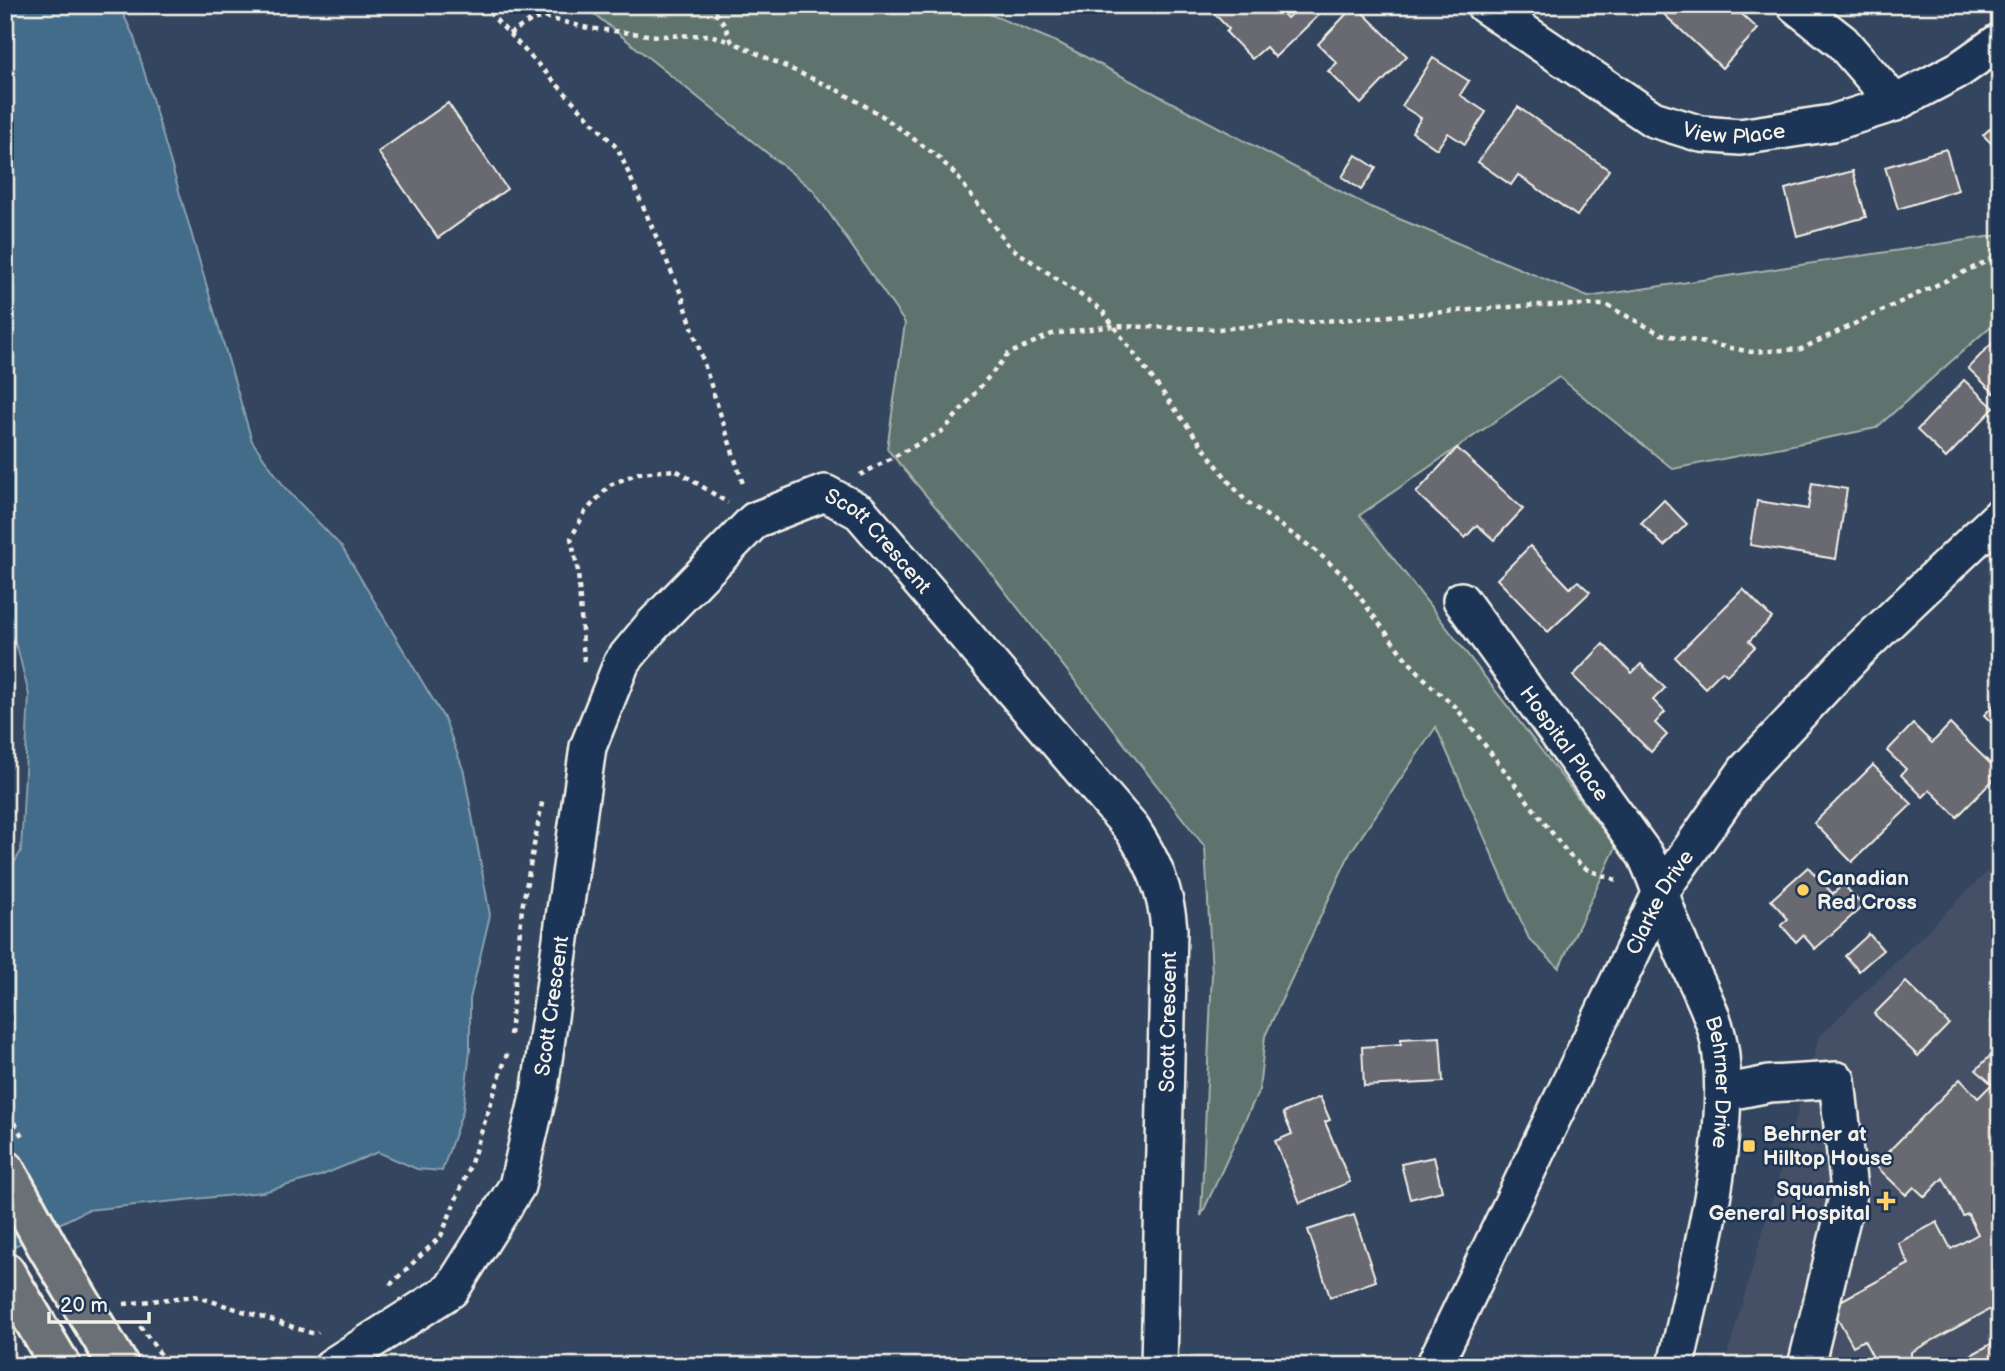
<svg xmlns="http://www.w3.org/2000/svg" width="2005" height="1371" font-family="'Balsamiq Sans',sans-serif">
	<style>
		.built { fill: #445065 }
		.green { fill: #5e736e; stroke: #a9b2ab; stroke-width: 2 }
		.water { fill: #426c89; stroke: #89a1af; stroke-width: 2 }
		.building { fill: #696972; stroke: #f4f1e8; stroke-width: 2 }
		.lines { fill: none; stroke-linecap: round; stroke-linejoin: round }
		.minor-casing { stroke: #f4f1e8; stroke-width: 40 }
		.highway-casing { stroke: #f4f1e8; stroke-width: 44 }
		.path { stroke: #f4f1e8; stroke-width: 4.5; stroke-dasharray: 5 5; stroke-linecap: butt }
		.minor { stroke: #1d3557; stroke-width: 35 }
		.highway { stroke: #6a7074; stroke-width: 38 }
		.poi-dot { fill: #ffd166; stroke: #1d3557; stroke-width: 2.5 }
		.labels { text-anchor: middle; stroke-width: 5; stroke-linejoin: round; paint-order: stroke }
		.street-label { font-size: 21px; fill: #f4f1e8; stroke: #1d3557 }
		.poi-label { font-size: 21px; font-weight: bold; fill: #f4f1e8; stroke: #1d3557; text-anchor: start }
	</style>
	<rect width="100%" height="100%" fill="#34455f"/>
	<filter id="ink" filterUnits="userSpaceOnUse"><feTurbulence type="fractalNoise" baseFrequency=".0143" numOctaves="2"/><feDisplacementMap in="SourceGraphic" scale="14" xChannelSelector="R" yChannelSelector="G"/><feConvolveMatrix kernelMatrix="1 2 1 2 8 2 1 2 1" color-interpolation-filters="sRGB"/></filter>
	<g filter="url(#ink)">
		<path class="built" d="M2000,859v507h-276l95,-329z"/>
		<path class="green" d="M583,5h385l91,38 309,163 220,91 412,-62v83l-124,110 -203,41 -114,-92 -199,138 256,332 -57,121 -30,-29 -93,-212 -86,126 -85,183 -6,54 -58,126 11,-242 -7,-127 -223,-285 -95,-113 18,-126 -92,-133z"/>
		<path class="water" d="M5,5h114l15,32 118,404 34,48 56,58 103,173 19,52 26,143 -20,84v52l-7,59 -21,61 -25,-2 -39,-17 -58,24 -57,16 -176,18 -82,41v-372l16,-28 8,-156 -11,-45 -13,-27z"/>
		<g class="building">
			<path d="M1210,5h65l12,13 13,-13h10l9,10 -44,42 -9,-10 -14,12 -26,-27 3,-3 -21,-22z"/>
			<path d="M1355,5l52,51 -46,48 -33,-33 9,-8 -19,-19z"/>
			<path d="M1654,5h78l26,24 -36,39z"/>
			<path d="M1433,58l36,23 -9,14 26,17 -21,32 -17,-11 -11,16 -25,-17 9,-14 -19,-12z"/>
			<path d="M448,103l59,86 -69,49 -60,-86z"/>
			<path d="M1518,107l91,63 -32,46 -59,-41 -7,10 -33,-23z"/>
			<path d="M2000,119v33l-17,-17z"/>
			<path d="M1946,149l12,41 -60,19 -13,-42z"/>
			<path d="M1356,155l20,13 -15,22 -19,-13z"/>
			<path d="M1853,171l13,46 -69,19 -12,-47z"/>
			<path d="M2000,335v52l-6,6 -26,-25z"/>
			<path d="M1964,380l30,28 -48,50 -29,-28z"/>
			<path d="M1457,448l66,61 -29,31 -17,-15 -12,13 -49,-45z"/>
			<path d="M1812,483l35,6 -11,70 -86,-14 7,-44 51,8z"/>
			<path d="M1664,500l23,24 -23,22 -23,-23z"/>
			<path d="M1530,546l40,42 8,-7 12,11 -42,40 -51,-53z"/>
			<path d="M1743,589l29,29 -23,23 6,6 -28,28 -5,-4 -17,17 -30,-31z"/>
			<path d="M1603,644l29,29 9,-9 24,24 -12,12 12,12 -10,11 12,12 -16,17 -78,-76z"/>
			<path d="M2000,699v32l-16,-16z"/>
			<path d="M1913,724l19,19 18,-19 50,49 -43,44 -27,-27 -7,7 -22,-22 5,-6 -19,-18z"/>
			<path d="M1873,765l39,39 -60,58 -38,-39z"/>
			<path d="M1808,867l25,27 10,-10 20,22 -48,43 -12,-14 -7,7 -15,-17 7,-6 -17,-19z"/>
			<path d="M1869,934l14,16 -24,21 -14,-15z"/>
			<path d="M1906,982l43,42 -31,32 -44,-42z"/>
			<path d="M1440,1037l3,45 -79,4 -2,-39 39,-3v-5z"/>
			<path d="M2000,1046v258l-89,48v14h-23l-3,-8 -9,5 -12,-23 -11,6 -22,-40 78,-42 -11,-21 39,-21 14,27 27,-15 -10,-20 -5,2 -20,-38 -18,19 -11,-10 -8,8 -31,-30 85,-86 18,19 14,-14 -16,-14z"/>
			<path d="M1320,1097l10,23 -5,2 25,60 -50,21 -25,-62 17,-7 -9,-21z"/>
			<path d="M1434,1157l8,34 -32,8 -9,-35z"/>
			<path d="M1354,1215l22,66 -46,16 -22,-67z"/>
			<path d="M2000,1339v27h-49z"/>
		</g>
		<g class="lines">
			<g class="minor-casing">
				<g id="minor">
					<path id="s1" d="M1484,5l169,114 48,15 39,3 92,-14 63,-20 65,-34 40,-28"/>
					<path d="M1795,5l47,37 53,61"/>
					<path id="s2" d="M1461,600l184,255c14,28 21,57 33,85 15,39 38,72 43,115 10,100 -25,213 -45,311"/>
					<path d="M1723,1093l46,-9 68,-4 12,110 -43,176"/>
					<path id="s3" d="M332,1366l119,-76 66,-104 23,-98 48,-341 34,-85 29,-35 104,-107 70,-27 35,19 272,317c21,32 34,61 37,100l-10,437"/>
					<path id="s4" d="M1434,1366l228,-476 84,-120 111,-118 143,-136"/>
				</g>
			</g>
			<g class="highway-casing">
				<g id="highway">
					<path d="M5,1170l42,76 72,120"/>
					<path d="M5,1272l56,94"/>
				</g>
			</g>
			<g class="path">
				<path d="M482,5l136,144 64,147 62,191"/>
				<path d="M708,5l15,17 9,20 107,49 42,24 56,41 19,19 53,71 92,63 128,173 17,19 69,49 29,26 58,78 33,36 20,16 114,149 19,15 28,10"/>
				<path d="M509,34l23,-14 12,-3 44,11 69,8 53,-1 21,7"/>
				<path d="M860,475l84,-45 64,-76 44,-20 62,-8 103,3 320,-24h69l55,29 90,18 50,-3 199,-94"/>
				<path d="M584,661l-6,-90 -7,-33 14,-26 25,-27 28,-12 38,-3 52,33"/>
				<path d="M510,1035l12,-127 21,-110"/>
				<path d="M5,1105l18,33"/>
				<path d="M390,1285l51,-49 30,-73 37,-112"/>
				<path d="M124,1304l71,-8 120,38 3,-2"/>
				<path d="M140,1326l29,40"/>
			</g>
			<use href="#minor" class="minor"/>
			<use href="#highway" class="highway"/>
		</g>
	</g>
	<g class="poi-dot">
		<circle cx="1803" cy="890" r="7"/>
		<rect x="1742" y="1139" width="14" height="14" rx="3.5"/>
		<path d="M1882.5 1190.5h7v7h7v7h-7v7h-7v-7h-7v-7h7z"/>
	</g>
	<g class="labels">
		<g class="street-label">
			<text dy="7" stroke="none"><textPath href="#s1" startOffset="287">View Place</textPath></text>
			<text dy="7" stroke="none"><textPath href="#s3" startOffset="1143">Scott Crescent</textPath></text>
			<text dy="7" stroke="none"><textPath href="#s2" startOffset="177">Hospital Place</textPath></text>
			<text dy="7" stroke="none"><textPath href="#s4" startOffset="516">Clarke Drive</textPath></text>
			<text dy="7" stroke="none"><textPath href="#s3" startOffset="448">Scott Crescent</textPath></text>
			<text transform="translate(1168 1022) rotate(-89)" y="7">Scott Crescent</text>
			<text dy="7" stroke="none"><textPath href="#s2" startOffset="556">Behrner Drive</textPath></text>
		</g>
		<g class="poi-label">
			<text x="1817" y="885">Canadian<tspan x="1817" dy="24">Red Cross</tspan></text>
			<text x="1763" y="1141">Behrner at<tspan x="1763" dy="24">Hilltop House</tspan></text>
			<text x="1870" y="1196" text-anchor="end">Squamish<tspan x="1870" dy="24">General Hospital</tspan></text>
		</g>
	</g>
	<rect width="2005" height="1371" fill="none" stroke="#1d3557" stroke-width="28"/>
	<rect x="14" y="14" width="1977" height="1343" fill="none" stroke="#f4f1e8" stroke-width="2.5" filter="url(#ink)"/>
	<path d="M49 1312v10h100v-10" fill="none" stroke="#f4f1e8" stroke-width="3.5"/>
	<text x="60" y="1312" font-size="21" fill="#f4f1e8" stroke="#1d3557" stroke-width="5" paint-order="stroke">20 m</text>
</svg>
